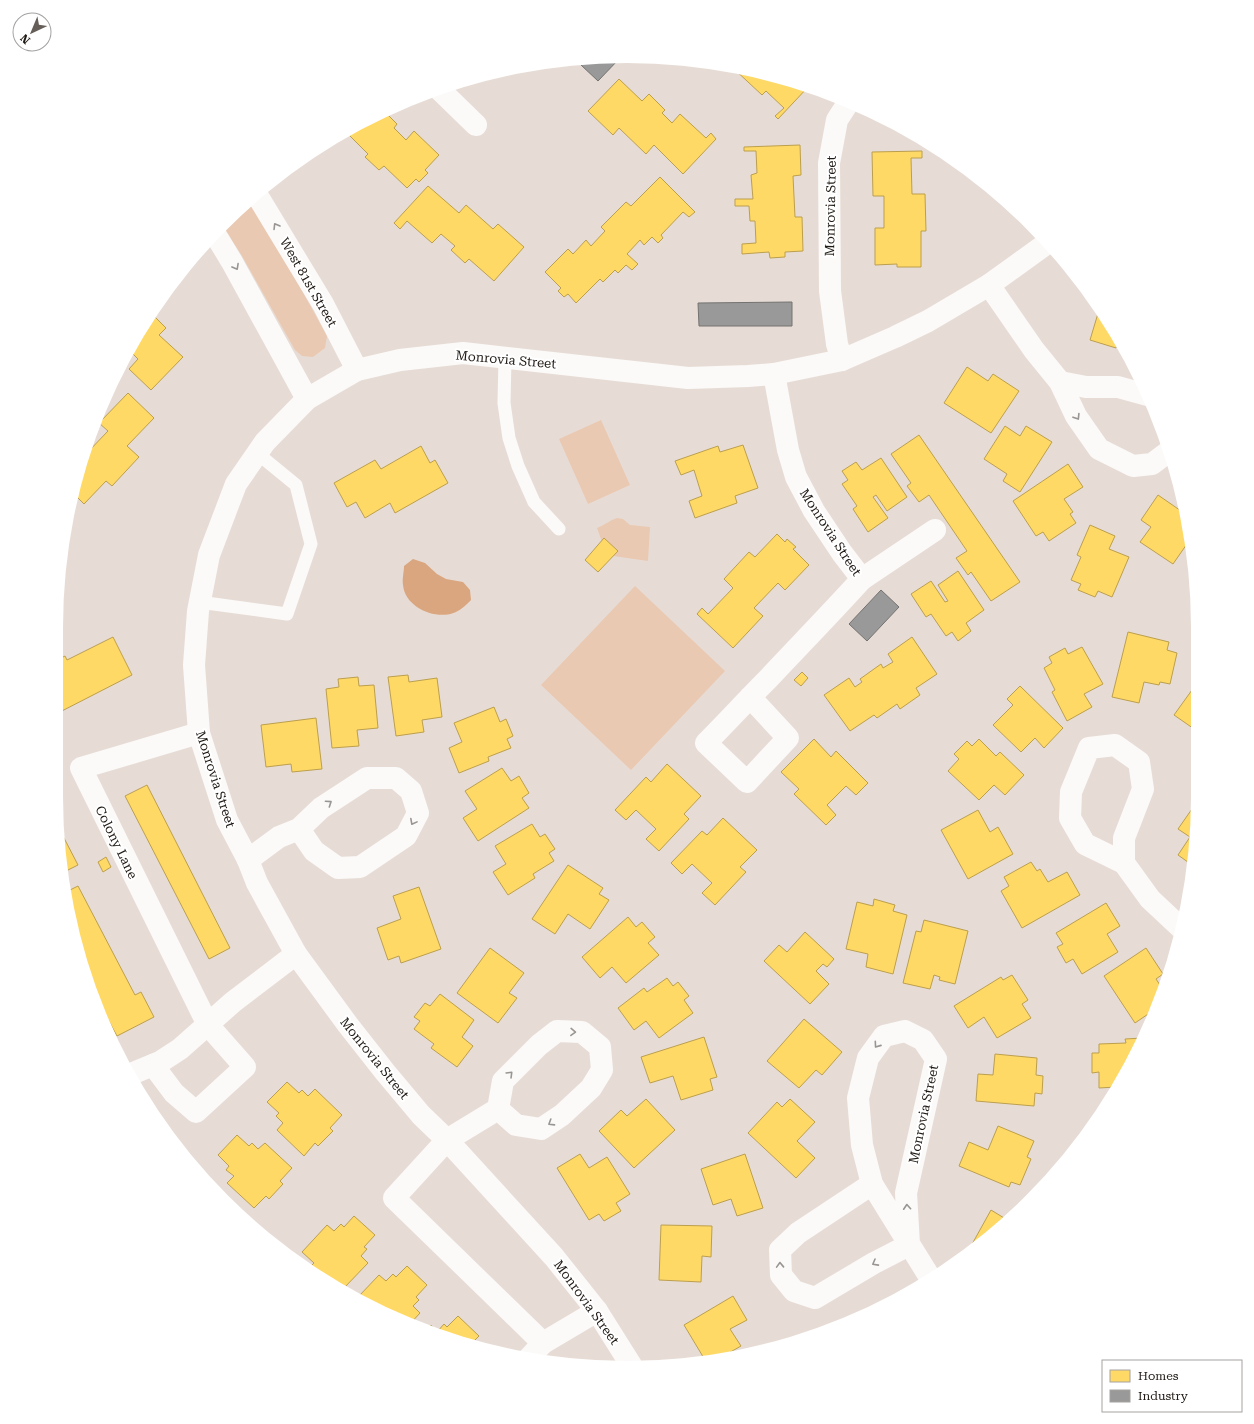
<svg xmlns="http://www.w3.org/2000/svg" width="1254" height="1424" font-family="'Roboto Serif',serif">
	<style>
		.green { fill: #eac9b2 }
		.water { fill: #daa67f }
		.homes { fill: #ffd966; stroke: #bc9f4d }
		.industry { fill: #999; stroke: #747371 }
		.lines { fill: none; stroke-linecap: round; stroke-linejoin: round }
		.service { stroke: #fbfaf9; stroke-width: 13 }
		.minor { stroke: #fbfaf9; stroke-width: 22 }
		.oneway { stroke: #989592 }
		.labels { text-anchor: middle; stroke-width: 4; stroke-linejoin: round; paint-order: stroke }
		.street-label { font-size: 13px; fill: #1f1914; stroke: #fff }
	</style>
	<rect width="100%" height="100%" fill="#e7dcd5"/>
	<g class="green">
		<path d="M249,202l24,36 54,98 -2,12 -12,9 -11,-1 -7,-6 -53,-94 -19,-30z"/>
		<path d="M601,420l29,65 -42,19 -29,-65z"/>
		<path d="M617,518l6,1 7,6 20,2 -2,34 -35,-5 4,-6 -12,-11 -3,3 -5,-14c8,-3 13,-8 20,-10z"/>
		<path d="M635,586l90,85 -94,99 -90,-85z"/>
	</g>
	<path class="water" d="M413,559l12,4 12,11 9,5 17,3 7,8 1,10c-4,4 -9,9 -15,12 -19,9 -51,-4 -53,-27 -1,-6 1,-13 1,-19z"/>
	<g class="homes">
		<path d="M733,68l76,18 -31,33 -3,-3 9,-8 -18,-17 -4,4z"/>
		<path d="M619,79l23,22 7,-7 16,16 -3,3 10,10 8,-9 26,24 5,-5 5,6 -33,35 -29,-29 -8,9 -27,-26 -6,7 -25,-24z"/>
		<path d="M384,111l13,13 -3,4 12,12 8,-9 25,24 -14,15 3,3 -9,9 -3,-3 -9,9 -23,-22 -5,4 -14,-13 3,-3 -22,-22 29,-17z"/>
		<path d="M800,145l1,30 -8,1 2,41h7l1,34 -18,1v5l-15,1 -1,-6 -27,2v-10l14,-1 -1,-22h-5l-1,-15h-14v-7h18l-2,-24 6,-2 -1,-22h-12v-4z"/>
		<path d="M922,151v7h-11l1,36h13l1,37h-5v36h-24v-3l-22,1v-37h9v-32h-11l-1,-44z"/>
		<path d="M660,177l35,35 -6,5 -6,-5 -22,23 2,3 -5,5 -6,-6 -8,8 -4,-5 -13,14 11,10 -6,6 -6,-5 -8,8 -3,-3 -12,12 -3,-3 -24,24 -8,-9 -4,3 -6,-6 3,-3 -16,-16 23,-23 5,5 13,-14 5,6 14,-15 -4,-4 25,-25 5,4z"/>
		<path d="M428,186l31,27 7,-8 27,24 5,-5 26,23 -30,34 -25,-22 -4,4 -14,-13 4,-4 -14,-12 -9,9 -25,-22 -7,8 -6,-6z"/>
		<path d="M1099,310l19,31 -2,7 -26,-8z"/>
		<path d="M152,314l14,14 -7,7 24,22 -32,33 -22,-21 9,-10 -9,-9 4,-9z"/>
		<path d="M967,367l21,14 5,-7 26,17 -28,42 -47,-30z"/>
		<path d="M128,393l26,25 -27,28 12,11 -27,29 -6,-5 -22,23 -10,-10 12,-40 22,-23 -9,-8z"/>
		<path d="M1005,426l15,10 6,-10 26,16 -32,50 -17,-11 4,-7 -23,-15z"/>
		<path d="M919,435l101,147 -29,19 -20,-29 -3,3 -12,-17 11,-7 -38,-56 -10,7 -12,-16 4,-3 -20,-29z"/>
		<path d="M743,445l15,43 -23,8 2,7 -42,15 -6,-17 13,-5 -8,-26 -13,5 -6,-14 43,-15 2,6z"/>
		<path d="M421,446l9,17 5,-3 13,23 -53,30 -5,-10 -25,15 -9,-16 -9,5 -13,-24 41,-23 6,9z"/>
		<path d="M881,458l26,39 -20,14 -11,-16 -3,2 15,21 -20,14 -15,-23 4,-3 -15,-22 6,-4 -6,-9 14,-9 6,8z"/>
		<path d="M1068,464l15,23 -19,12 9,13 -3,2 6,9 -27,18 -6,-9 -7,4 -23,-35z"/>
		<path d="M1158,495l26,18 5,28 -16,23 -33,-22 11,-15 -10,-7z"/>
		<path d="M1090,525l25,11 -6,13 20,8 -17,40 -14,-6 -3,6 -17,-7 3,-6 -10,-4 10,-23 -4,-2z"/>
		<path d="M777,534l8,8 2,-3 9,8 -3,2 16,16 -24,25 -7,-7 -24,25 9,8 -30,32 -36,-34 5,-6 6,6 25,-26 -9,-9 25,-27 6,5z"/>
		<path d="M604,538l14,13 -20,21 -13,-12z"/>
		<path d="M958,571l26,39 -18,13 5,8 -13,10 -6,-9 -6,4 -15,-22 -5,3 -15,-23 20,-13 14,21 3,-1 -10,-16z"/>
		<path d="M1128,632l41,10 -2,8 10,3 -7,31 -10,-2 -1,3 -15,-3 -5,21 -27,-6z"/>
		<path d="M113,637l19,38 -76,39 1,-54 8,-4 2,4z"/>
		<path d="M912,637l25,37 -21,14 4,7 -20,14 -3,-5 -20,14 -3,-3 -24,16 -26,-36 25,-17 6,9 7,-5 -2,-3 21,-15 2,4 10,-6 -5,-8z"/>
		<path d="M1082,647l21,37 -19,10 8,13 -25,14 -15,-29 3,-2 -11,-22 8,-5 -3,-6 16,-9 3,6z"/>
		<path d="M802,672l6,6 -7,8 -7,-6z"/>
		<path d="M408,675l1,7 28,-4 5,39 -20,3 2,12 -28,4 -8,-59z"/>
		<path d="M358,677l1,9 15,-1 4,43 -21,2 2,16 -27,2 -6,-59 13,-2 -1,-8z"/>
		<path d="M1197,683v48l-23,-16z"/>
		<path d="M1020,686l43,42 -19,20 -9,-10 -14,14 -28,-27 20,-20 -6,-6z"/>
		<path d="M494,707l6,15 6,-3 7,17 -6,3 4,9 -23,9 1,4 -30,12 -10,-25 13,-6 -8,-19z"/>
		<path d="M316,718l6,51 -30,3 -1,-8 -25,3 -5,-42z"/>
		<path d="M814,739l17,18 5,-6 32,32 -12,12 -10,-9 -19,19 9,10 -10,10 -32,-31 5,-5 -18,-17z"/>
		<path d="M979,739l17,17 4,-4 24,23 -19,20 -11,-10 -15,15 -31,-29 11,-12 -5,-5 13,-13 5,5z"/>
		<path d="M667,764l34,32 -17,18 5,5 -30,32 -13,-12 10,-10 -20,-19 -10,10 -11,-10 31,-33 5,5z"/>
		<path d="M502,768l9,13 8,-5 10,17 -7,5 7,10 -51,33 -15,-23 14,-9 -12,-18z"/>
		<path d="M1197,780v15l-4,-1z"/>
		<path d="M147,785l83,163 -21,11 -84,-163z"/>
		<path d="M1194,806l3,2v27l-5,30 -14,-10 12,-18 -12,-8z"/>
		<path d="M978,810l12,22 8,-5 15,27 -45,25 -27,-49z"/>
		<path d="M723,818l34,32 -17,17 6,5 -31,33 -13,-12 10,-10 -20,-19 -10,10 -11,-11 31,-32 5,4z"/>
		<path d="M532,824l8,13 5,-3 10,15 -6,4 5,8 -21,13 2,4 -27,17 -15,-23 13,-8 -11,-18z"/>
		<path d="M64,838l14,27 -12,6 -4,-32z"/>
		<path d="M106,857l5,10 -8,5 -5,-10z"/>
		<path d="M1031,862l6,9 3,-2 8,13 19,-10 13,23 -58,33 -21,-37 8,-5 -5,-9z"/>
		<path d="M568,865l35,23 -4,6 10,6 -19,29 -22,-15 -13,20 -23,-15z"/>
		<path d="M78,886l57,109 6,-3 13,25 -37,19 -13,-24 -3,2 -26,-69 -7,-54z"/>
		<path d="M419,887l22,62 -40,14 -2,-7 -11,4 -11,-32 24,-9 -8,-23z"/>
		<path d="M874,899l21,6 -2,6 14,4 -14,59 -27,-7 2,-13 -22,-5 11,-47 16,4z"/>
		<path d="M1106,903l14,23 -13,8 11,18 -36,22 -9,-15 -7,4 -9,-16 6,-3 -7,-11z"/>
		<path d="M628,917l8,10 6,-5 13,15 -7,6 11,12 -33,28 -14,-16 -12,11 -18,-21z"/>
		<path d="M924,920l44,11 -13,53 -16,-4 1,-3 -6,-2 -4,14 -27,-6 13,-52 5,1z"/>
		<path d="M805,932l29,27 -7,8 -4,-3 -7,7 13,13 -19,20 -46,-43 15,-16 8,7z"/>
		<path d="M490,948l34,25 -15,20 8,5 -19,25 -41,-30z"/>
		<path d="M1146,948l17,26 -7,5 6,9 -8,22 -19,13 -31,-47z"/>
		<path d="M1012,975l16,25 -6,4 9,14 -34,20 -13,-21 -16,11 -14,-22 47,-29 2,3z"/>
		<path d="M667,978l6,8 5,-4 11,14 -5,4 9,13 -34,25 -13,-17 -12,9 -16,-22 26,-20 3,4z"/>
		<path d="M440,994l34,26 -12,17 11,9 -16,21 -26,-19 3,-4 -20,-15 6,-8 -6,-4 11,-14 5,3z"/>
		<path d="M804,1019l38,33 -20,23 -6,-5 -17,18 -32,-27z"/>
		<path d="M704,1037l13,40 -7,2 3,11 -32,10 -8,-24 -23,7 -9,-26z"/>
		<path d="M1143,1038l-4,11 -23,38 -17,1v-16l-7,1v-20h7v-9l27,-1 -1,-4z"/>
		<path d="M995,1054l42,4 -1,17 7,1 -1,18 -7,-1 -1,13 -58,-5 2,-27 15,1z"/>
		<path d="M287,1082l12,11 3,-3 6,6 7,-7 27,26 -12,13 3,3 -15,15 -3,-3 -11,13 -27,-26 6,-7 -7,-7 3,-3 -12,-11z"/>
		<path d="M646,1099l29,31 -41,38 -35,-37 22,-21 6,6z"/>
		<path d="M790,1099l25,23 -18,19 18,17 -19,20 -48,-45 29,-31 5,5z"/>
		<path d="M998,1126l36,15 -7,16 4,2 -11,26 -9,-3 -2,5 -50,-21 10,-24 19,8z"/>
		<path d="M237,1135l12,11 3,-3 6,6 7,-6 27,25 -12,13 3,3 -14,15 -3,-3 -12,12 -27,-25 7,-7 -8,-6 3,-4 -11,-11z"/>
		<path d="M580,1154l9,14 18,-11 23,37 -14,9 5,8 -17,10 -5,-7 -10,6 -32,-52z"/>
		<path d="M745,1154l18,54 -26,8 -6,-17 -18,6 -12,-36z"/>
		<path d="M991,1210l18,11 -6,5 -30,21 -2,-1z"/>
		<path d="M354,1216l21,19 -11,12 3,2 -6,7 7,7 -24,25 -27,-16 -6,-6 3,-3 -12,-11 25,-27 7,6 7,-7 3,3z"/>
		<path d="M661,1225l51,1 -1,31 -9,-1 -1,26 -42,-2z"/>
		<path d="M407,1266l20,19 -11,12 3,3 -6,6 7,7 -11,12 -50,-29 20,-21 7,6 7,-7 3,3z"/>
		<path d="M733,1296l14,24 -17,9 11,17 -21,12 -15,2 -21,-35z"/>
		<path d="M458,1316l21,20 -8,8 -45,-14 5,-5 6,7 7,-8 3,3z"/>
	</g>
	<g class="industry">
		<path d="M589,57l31,1 -22,23 -17,-16z"/>
		<path d="M872,114l12,6 -3,3z"/>
		<path d="M792,302v24h-93l-1,-23z"/>
		<path d="M881,590l18,17 -32,34 -18,-17z"/>
	</g>
	<g class="lines">
		<g class="service">
			<path d="M505,358l-1,45 5,35 9,28 16,36 25,27"/>
			<path d="M199,602l88,12 24,-70 -15,-59 -39,-32"/>
		</g>
		<g class="minor">
			<path d="M440,90l36,35"/>
			<path d="M257,195l66,109 34,66"/>
			<path d="M215,234l17,28 75,137"/>
			<path d="M989,285l45,65 26,32 16,34 23,33 34,17 19,-2 16,-12"/>
			<path d="M842,360l-5,-16 -7,-53 -1,-128 8,-43 11,-17"/>
			<path d="M1060,382l26,5h32l29,8"/>
			<path d="M862,579l73,-49"/>
			<path d="M750,697l38,41 -41,44 -41,-39c21,-21 41,-43 62,-64 31,-33 63,-66 94,-100l-20,-26 -28,-42 -18,-34 -8,-27 -14,-76"/>
			<path d="M1115,745l24,17 4,27 -19,49v25l-39,-19 -15,-26 1,-26 18,-44z"/>
			<path d="M248,860l31,-23 20,-8 22,-21 46,-30h29l15,13 7,22 -12,23 -46,31 -22,1 -24,-17 -15,-22"/>
			<path d="M1124,863l26,36 31,29"/>
			<path d="M153,1065l21,28 22,19 49,-45 -37,-42 -127,-257 118,-35"/>
			<path d="M131,1074l29,-12 20,-13 53,-47 63,-48"/>
			<path d="M498,1109l18,16 25,4 21,-14 29,-27 11,-18 -2,-23 -18,-15 -25,-1 -18,14 -36,36 -5,28 -51,31 -53,58 149,145 54,-32"/>
			<path d="M872,1184l-74,49 -18,17 1,25 13,16 21,7 59,-35 35,-18"/>
			<path d="M909,1245l-3,-52 30,-134 -13,-19 -18,-9 -21,5 -16,22 -10,40 4,47 10,39 57,92"/>
			<path d="M529,1358l14,-15"/>
			<path d="M631,1365l-34,-54 -43,-54 -107,-117 -26,-25 -36,-43 -37,-47 -52,-71 -39,-71 -9,-23 -21,-40 -28,-87 -5,-68 4,-54 11,-56 27,-71 29,-42 42,-43 50,-29 43,-10 63,-7 225,25 60,-2 26,-2 68,-14 53,-23 33,-16 61,-36 57,-41"/>
		</g>
	</g>
	<defs><path id="oneway-chevron" d="M-2-3.5L2.5 0L-2 3.5" fill="none" stroke-width="1.6" stroke-linecap="round" stroke-linejoin="round"/></defs>
	<g class="oneway">
		<use href="#oneway-chevron" transform="translate(276 226) rotate(-121)"/>
		<use href="#oneway-chevron" transform="translate(236 267) rotate(61)"/>
		<use href="#oneway-chevron" transform="translate(1077 417) rotate(58)"/>
		<use href="#oneway-chevron" transform="translate(329 803) rotate(-34)"/>
		<use href="#oneway-chevron" transform="translate(413 822) rotate(118)"/>
		<use href="#oneway-chevron" transform="translate(573 1032) rotate(2)"/>
		<use href="#oneway-chevron" transform="translate(877 1045) rotate(125)"/>
		<use href="#oneway-chevron" transform="translate(510 1074) rotate(-45)"/>
		<use href="#oneway-chevron" transform="translate(551 1123) rotate(148)"/>
		<use href="#oneway-chevron" transform="translate(907 1207) rotate(-94)"/>
		<use href="#oneway-chevron" transform="translate(875 1263) rotate(151)"/>
		<use href="#oneway-chevron" transform="translate(780 1265) rotate(-92)"/>
	</g>
	<g class="labels">
		<g class="street-label">
			<text transform="translate(830 206) rotate(-89)" y="5">Monrovia Street</text>
			<text transform="translate(309 282) rotate(60)" y="5">West 81st Street</text>
			<text transform="translate(506 359) rotate(5)" y="5">Monrovia Street</text>
			<text transform="translate(831 532) rotate(57)" y="5">Monrovia Street</text>
			<text transform="translate(216 779) rotate(72)" y="5">Monrovia Street</text>
			<text transform="translate(117 842) rotate(64)" y="5">Colony Lane</text>
			<text transform="translate(375 1058) rotate(51)" y="5">Monrovia Street</text>
			<text transform="translate(923 1114) rotate(-78)" y="5">Monrovia Street</text>
			<text transform="translate(587 1302) rotate(54)" y="5">Monrovia Street</text>
		</g>
	</g>
	<path d="M0 0H1254V1424H0ZM627 63H627A564 564 0 0 1 1191 627V797A564 564 0 0 1 627 1361H627A564 564 0 0 1 63 797V627A564 564 0 0 1 627 63Z" fill="#fff" fill-rule="evenodd"/>
	<rect x="1102" y="1360" width="140" height="52" fill="#ffffff" stroke="#a5a3a1"/>
	<rect x="1110" y="1370" width="20" height="12" fill="#ffd966" stroke="#a5a3a1"/>
	<text x="1138" y="1380" font-size="12" fill="#1f1914">Homes</text>
	<rect x="1110" y="1390" width="20" height="12" fill="#999999" stroke="#a5a3a1"/>
	<text x="1138" y="1400" font-size="12" fill="#1f1914">Industry</text>
	<g transform="translate(32 32) rotate(224)"><circle r="19" fill="#ffffff" stroke="#a5a3a1"/>
	<path d="M0-3L7 15L0 10L-7 15Z" fill="#655d58"/>
	<text y="-6" font-size="11" font-weight="bold" text-anchor="middle" fill="#1f1914">N</text>
	</g>
</svg>
